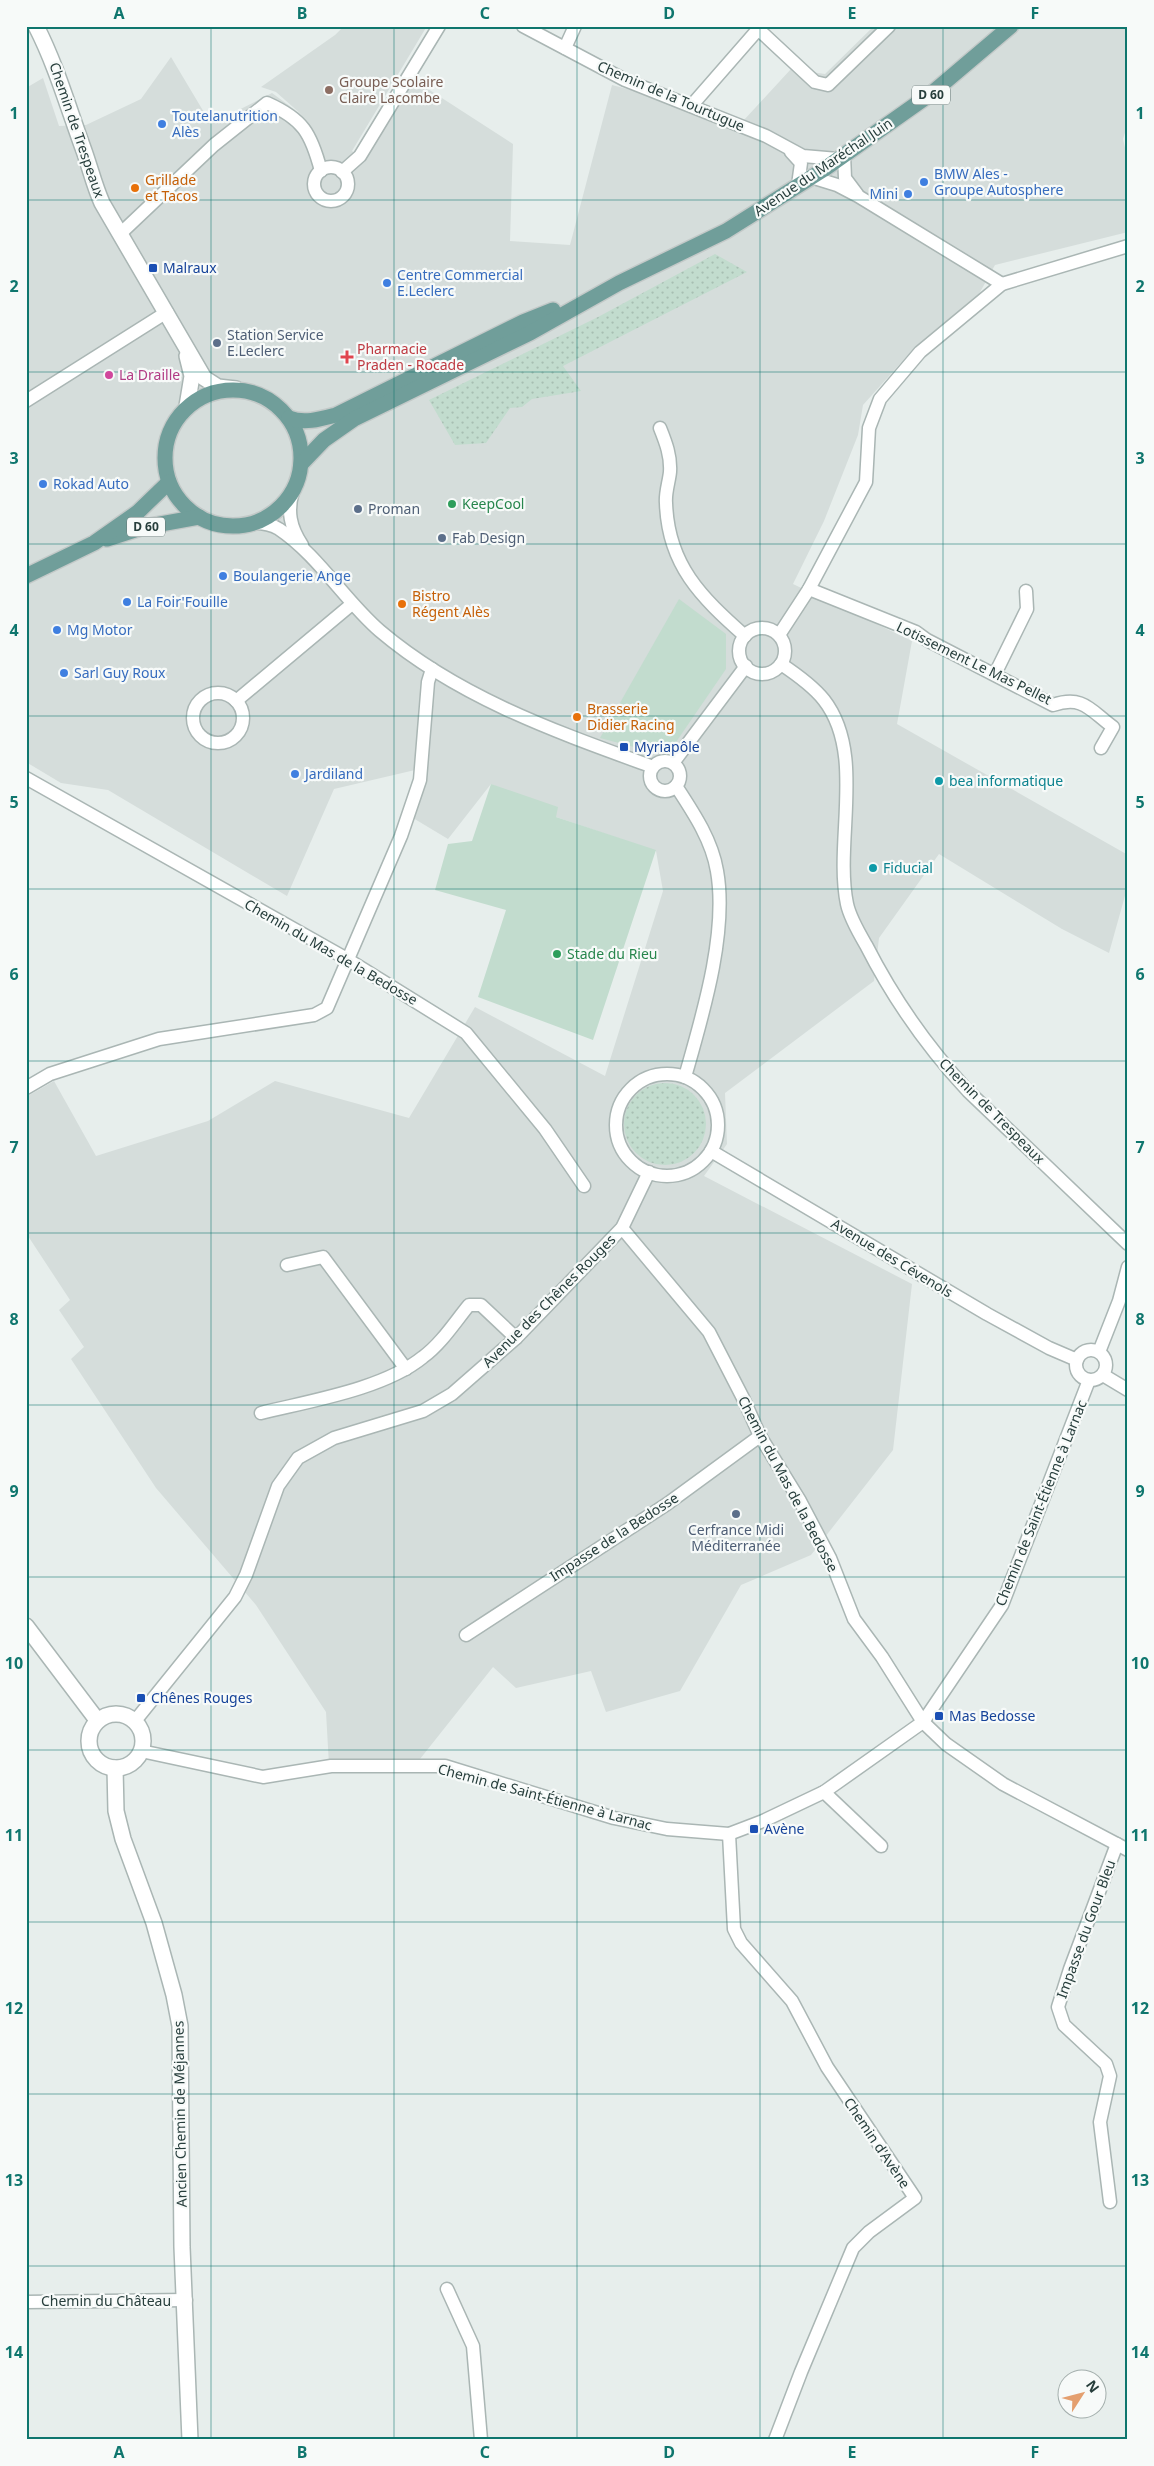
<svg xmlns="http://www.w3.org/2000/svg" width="1154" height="2466" font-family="'Noto Sans',sans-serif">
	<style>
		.built { fill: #d5dddb }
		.grass { fill: url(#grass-dots) }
		.park { fill: #c2dcce }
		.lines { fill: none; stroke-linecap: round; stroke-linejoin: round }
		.minor-casing { stroke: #aab6b4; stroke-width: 15 }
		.tertiary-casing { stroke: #aab6b4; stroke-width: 18 }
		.primary-casing { stroke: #c3c9c8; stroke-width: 18 }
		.minor { stroke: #fff; stroke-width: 12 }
		.tertiary { stroke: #fff; stroke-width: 15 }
		.primary { stroke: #709e9a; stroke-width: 15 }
		.grid { fill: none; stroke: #0f766e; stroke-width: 1; stroke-opacity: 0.55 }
		.education-dot { fill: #8d6e63; stroke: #f7faf9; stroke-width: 2 }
		.shop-dot { fill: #3f7fe0; stroke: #f7faf9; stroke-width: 2 }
		.food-dot { fill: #e8710a; stroke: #f7faf9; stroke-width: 2 }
		.transit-dot { fill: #1a4fb4; stroke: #f7faf9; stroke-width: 2 }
		.service-dot { fill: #5c6f8a; stroke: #f7faf9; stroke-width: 2 }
		.health-dot { fill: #e0444e; stroke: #f7faf9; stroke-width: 2 }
		.hotel-dot { fill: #d1479c; stroke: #f7faf9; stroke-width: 2 }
		.leisure-dot { fill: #2e9e5b; stroke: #f7faf9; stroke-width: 2 }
		.culture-dot { fill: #0f9aa8; stroke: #f7faf9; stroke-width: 2 }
		.labels { text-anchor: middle; stroke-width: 4.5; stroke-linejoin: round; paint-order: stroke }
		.shield { fill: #f7faf9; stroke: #657675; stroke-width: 1 }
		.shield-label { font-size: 12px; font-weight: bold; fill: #273e3c }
		.education-label { font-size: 14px; fill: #785e54; stroke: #f7faf9; text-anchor: start }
		.street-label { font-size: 14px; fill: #273e3c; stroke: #f7faf9 }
		.shop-label { font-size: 14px; fill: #366cbe; stroke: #f7faf9; text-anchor: start }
		.food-label { font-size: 14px; fill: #c56008; stroke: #f7faf9; text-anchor: start }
		.transit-label { font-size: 14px; fill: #164399; stroke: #f7faf9; text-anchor: start }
		.service-label { font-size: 14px; fill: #4e5e75; stroke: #f7faf9; text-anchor: start }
		.health-label { font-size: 14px; fill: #be3a42; stroke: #f7faf9; text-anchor: start }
		.hotel-label { font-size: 14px; fill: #b23c85; stroke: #f7faf9; text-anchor: start }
		.leisure-label { font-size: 14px; fill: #27864d; stroke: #f7faf9; text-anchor: start }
		.culture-label { font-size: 14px; fill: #0d838f; stroke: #f7faf9; text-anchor: start }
		.neatline { fill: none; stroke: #0f766e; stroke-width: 2 }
		.grid-label { font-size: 16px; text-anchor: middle; font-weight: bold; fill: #0f766e }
	</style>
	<defs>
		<pattern id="grass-dots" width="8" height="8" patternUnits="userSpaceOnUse" patternTransform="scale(1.25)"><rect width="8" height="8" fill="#c2dcce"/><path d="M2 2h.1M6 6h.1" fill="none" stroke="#a7beb2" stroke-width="1.8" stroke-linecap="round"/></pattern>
	</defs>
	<rect width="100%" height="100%" fill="#e7eeec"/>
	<path class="built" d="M344,26h83l-75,125 13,10 49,-81 99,64 -3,97 60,4 42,-160 132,35 47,-51 34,5 49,-48h254v97l-5,16 5,22v71l-133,33 -16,29 -63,52 -53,59 -5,30 -34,86 -31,63 119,57 -15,83 231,131v30l-19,68 -47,-24 -123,-75 -60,84 -5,43 -149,112 2,51 -23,32 208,108 -19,166 -82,105 -70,30 -61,106 -74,21 -15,-41 -75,17 -23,-21 -73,92 -91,6 -3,-53 -70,-107 -100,-117 -85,-129 13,-12 -25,-37 11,-10 -44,-67v-136l28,-16 42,75 112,-35 67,-40 134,37 66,-111 130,69 58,-185 -7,-40 -100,-34 -65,-33 -43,55 -35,-21 2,-48 -81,19 -47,107 -179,-106 -47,-7 -35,-21v-674l17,-10 16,48 27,-1 55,-26 30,-42 40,67 61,-31 30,22 -26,-23 -15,-5 74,-52z"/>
	<g class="grass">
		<path d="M715,254l32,18 -184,94 18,25 -49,8 -10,8 -12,1 -24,35 -31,2 -26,-45 169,-83z"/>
		<circle cx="665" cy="1124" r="41"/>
	</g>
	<g class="park">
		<path d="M679,599l47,35v35l-52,76 -21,7 -53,-14z"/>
		<path d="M491,784l67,23 -2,10 100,33 -63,190 -115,-43 28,-87 -71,-20 13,-46 24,-3z"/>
	</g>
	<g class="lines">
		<g class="minor-casing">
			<g id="minor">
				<path d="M523,26l102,54 141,56 37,20 35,3"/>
				<path d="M758,29l57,53 13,3 61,-59"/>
				<path d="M565,48l10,-22"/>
				<path d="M692,105l69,-79"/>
				<path d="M791,152l10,11 -3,22"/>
				<path d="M844,155l1,23 12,16"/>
				<circle cx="331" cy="184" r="17"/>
				<path d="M342,172l18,-16 79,-130"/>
				<path d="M811,177l26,8 21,11 144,88"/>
				<path d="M121,233l93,-88 53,-42c36,16 44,30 54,68"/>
				<path d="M26,401l141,-89"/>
				<path d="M660,428c6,15 11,28 10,44 -1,10 -5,21 -4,31 2,62 35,94 79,133"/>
				<path d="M293,491c-6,20 -3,36 9,54"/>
				<path d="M254,523c9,0 17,1 25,6 39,26 66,72 101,102 79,67 177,101 273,136"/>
				<path d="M809,589l107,43 11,8 126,65c30,-10 37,5 60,22l-12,21"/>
				<circle cx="762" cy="651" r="23"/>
				<path d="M779,635l30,-46 57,-107 3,-54 11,-29 40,-47 82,-68 126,-38"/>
				<path d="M781,664c15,10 32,22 43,36 42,54 10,141 23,204 3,14 12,29 19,41 27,53 62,103 102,146l160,153"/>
				<path d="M995,674l32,-65 -1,-18"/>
				<circle cx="218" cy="718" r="25"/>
				<path d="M236,701l116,-97"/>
				<circle cx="665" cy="776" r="15"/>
				<path d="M673,763l73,-97"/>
				<path d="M26,778l321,181 119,74 79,96 39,57"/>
				<path d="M676,786c17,26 36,54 41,85 11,62 -15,146 -32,206"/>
				<circle cx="667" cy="1125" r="51"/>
				<path d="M26,1088l24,-14 109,-35 155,-24 13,-7 74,-172 19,-56 8,-98 4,-13"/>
				<path d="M711,1151l276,163 62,34 28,12"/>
				<path d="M622,1228l87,104 35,68 16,36 40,65 30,57 24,61 28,38 41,65 23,22 57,40 125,66"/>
				<path d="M287,1265l36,-8 83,112"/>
				<circle cx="1091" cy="1365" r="15"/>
				<path d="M1099,1352l20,-51 9,-34"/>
				<path d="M1103,1375l25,15"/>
				<path d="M261,1413c48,-12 123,-24 162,-56 18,-13 32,-35 46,-52h12l35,33"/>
				<path d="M466,1635l201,-131 93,-68"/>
				<path d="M135,1721l100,-124 11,-22 32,-89 20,-28 36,-20 89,-27 29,-17 64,-56 106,-110 27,-56"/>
				<path d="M141,1751l122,26 68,-11h114l169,52 53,11 62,5 34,-13 61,-29 99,-70 79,-117 87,-225"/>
				<path d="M824,1792l57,54"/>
				<path d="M729,1834l5,95 7,14 51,58 35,66 88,131 -46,34 -16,16 -52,124 -26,68"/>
				<path d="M1110,2202l-10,-80 10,-46 -4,-12 -42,-39 -6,-18 12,-38 47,-125"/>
				<path d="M447,2289l26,57 8,94"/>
				<path d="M26,2302l160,-2"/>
			</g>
		</g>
		<g class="tertiary-casing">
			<g id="tertiary">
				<path d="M36,26c20,39 32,81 47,122 7,19 11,37 19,55l102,175 14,9 18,2"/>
				<path d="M187,356l5,20 -5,30"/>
				<path d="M26,1626l71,94"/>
				<circle cx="116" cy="1741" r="27"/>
				<path d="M115,1768l1,43 7,28 31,84 20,72 6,31 2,221 8,193"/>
			</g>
		</g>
		<g class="primary-casing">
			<g id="primary">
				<circle cx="233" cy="458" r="68"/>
				<path d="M289,418c15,6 32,1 47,-3l187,-93 30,-12"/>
				<path d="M301,464l23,-24 30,-21 176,-86 89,-50 107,-52 97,-61 109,-77 79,-67"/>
				<path d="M107,539l37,-12 55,-10"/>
				<path d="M26,576l68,-33 44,-31 31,-30"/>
			</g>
		</g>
		<use href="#minor" class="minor"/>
		<use href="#tertiary" class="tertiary"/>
		<use href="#primary" class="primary"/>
	</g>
	<path class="grid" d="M211,26v2414M394,26v2414M577,26v2414M760,26v2414M943,26v2414M26,200h1102M26,372h1102M26,544h1102M26,716h1102M26,889h1102M26,1061h1102M26,1233h1102M26,1405h1102M26,1577h1102M26,1750h1102M26,1922h1102M26,2094h1102M26,2266h1102"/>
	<circle class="education-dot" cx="329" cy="90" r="5"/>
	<g class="shop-dot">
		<circle cx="162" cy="124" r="5"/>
		<circle cx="924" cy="182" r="5"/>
		<circle cx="908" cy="194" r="5"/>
		<circle cx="387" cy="283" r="5"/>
		<circle cx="43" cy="484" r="5"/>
		<circle cx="223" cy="576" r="5"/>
		<circle cx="127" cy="602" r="5"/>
		<circle cx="57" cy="630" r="5"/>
		<circle cx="64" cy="673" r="5"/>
		<circle cx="295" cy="774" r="5"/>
	</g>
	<g class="food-dot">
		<circle cx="135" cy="188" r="5"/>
		<circle cx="402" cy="604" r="5"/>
		<circle cx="577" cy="717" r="5"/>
	</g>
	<g class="transit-dot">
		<rect x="148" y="263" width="10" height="10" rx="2.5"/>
		<rect x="619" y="742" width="10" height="10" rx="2.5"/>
		<rect x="136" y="1693" width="10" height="10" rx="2.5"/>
		<rect x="934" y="1711" width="10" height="10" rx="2.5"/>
		<rect x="749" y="1824" width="10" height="10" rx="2.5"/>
	</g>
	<g class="service-dot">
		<circle cx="217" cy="343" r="5"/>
		<circle cx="358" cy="509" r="5"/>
		<circle cx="442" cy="538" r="5"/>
		<circle cx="736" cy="1514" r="5"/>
	</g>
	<path class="health-dot" d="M344.5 349.5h5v5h5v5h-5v5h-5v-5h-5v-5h5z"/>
	<circle class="hotel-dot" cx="109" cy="375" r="5"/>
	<g class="leisure-dot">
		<circle cx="452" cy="504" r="5"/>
		<circle cx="557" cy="954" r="5"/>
	</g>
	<g class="culture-dot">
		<circle cx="939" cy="781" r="5"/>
		<circle cx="873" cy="868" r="5"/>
	</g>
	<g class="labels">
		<g class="shield">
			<rect x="912" y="85.5" width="38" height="19" rx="4"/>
			<rect x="127" y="517.5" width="38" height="19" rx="4"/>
		</g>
		<g class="shield-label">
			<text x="931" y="99">D 60</text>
			<text x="146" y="531">D 60</text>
		</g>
		<g class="education-label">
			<text x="339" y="87">Groupe Scolaire<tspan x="339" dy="16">Claire Lacombe</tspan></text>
		</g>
		<g class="street-label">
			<text transform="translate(671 96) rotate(23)" y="5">Chemin de la Tourtugue</text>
			<text transform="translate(77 130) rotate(71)" y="5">Chemin de Trespeaux</text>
			<text transform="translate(823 167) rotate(-34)" y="5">Avenue du Maréchal Juin</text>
			<text transform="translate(974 663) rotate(26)" y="5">Lotissement Le Mas Pellet</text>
			<text transform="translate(331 952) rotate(30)" y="5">Chemin du Mas de la Bedosse</text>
			<text transform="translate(992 1111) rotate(45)" y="5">Chemin de Trespeaux</text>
			<text transform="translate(892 1258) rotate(31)" y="5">Avenue des Cévenols</text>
			<text transform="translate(549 1301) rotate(-45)" y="5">Avenue des Chênes Rouges</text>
			<text transform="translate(788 1484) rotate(62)" y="5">Chemin du Mas de la Bedosse</text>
			<text transform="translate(1041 1503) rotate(-68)" y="5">Chemin de Saint-Étienne à Larnac</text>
			<text transform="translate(614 1537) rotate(-33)" y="5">Impasse de la Bedosse</text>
			<text transform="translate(545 1797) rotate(15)" y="5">Chemin de Saint-Étienne à Larnac</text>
			<text transform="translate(1086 1929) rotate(-70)" y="5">Impasse du Gour Bleu</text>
			<text transform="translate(180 2114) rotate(-91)" y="5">Ancien Chemin de Méjannes</text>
			<text transform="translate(877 2143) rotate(56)" y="5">Chemin d'Avène</text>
			<text x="106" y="2306">Chemin du Château</text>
		</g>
		<g class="shop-label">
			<text x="172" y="121">Toutelanutrition<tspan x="172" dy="16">Alès</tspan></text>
			<text x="934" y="179">BMW Ales -<tspan x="934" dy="16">Groupe Autosphere</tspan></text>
			<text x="898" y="199" text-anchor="end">Mini</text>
			<text x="397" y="280">Centre Commercial<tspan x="397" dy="16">E.Leclerc</tspan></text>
			<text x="53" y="489">Rokad Auto</text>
			<text x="233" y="581">Boulangerie Ange</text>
			<text x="137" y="607">La Foir'Fouille</text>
			<text x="67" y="635">Mg Motor</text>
			<text x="74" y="678">Sarl Guy Roux</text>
			<text x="305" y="779">Jardiland</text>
		</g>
		<g class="food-label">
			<text x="145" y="185">Grillade<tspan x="145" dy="16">et Tacos</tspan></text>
			<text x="412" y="601">Bistro<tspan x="412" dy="16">Régent Alès</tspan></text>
			<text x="587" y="714">Brasserie<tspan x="587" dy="16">Didier Racing</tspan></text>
		</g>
		<g class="transit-label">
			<text x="163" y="273">Malraux</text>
			<text x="634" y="752">Myriapôle</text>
			<text x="151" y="1703">Chênes Rouges</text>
			<text x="949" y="1721">Mas Bedosse</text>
			<text x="764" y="1834">Avène</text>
		</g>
		<g class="service-label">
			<text x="227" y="340">Station Service<tspan x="227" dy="16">E.Leclerc</tspan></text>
			<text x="368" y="514">Proman</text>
			<text x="452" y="543">Fab Design</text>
			<text x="736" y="1535" text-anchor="middle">Cerfrance Midi<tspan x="736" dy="16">Méditerranée</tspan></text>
		</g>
		<g class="health-label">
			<text x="357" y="354">Pharmacie<tspan x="357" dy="16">Praden - Rocade</tspan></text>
		</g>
		<g class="hotel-label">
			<text x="119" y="380">La Draille</text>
		</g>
		<g class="leisure-label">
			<text x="462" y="509">KeepCool</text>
			<text x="567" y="959">Stade du Rieu</text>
		</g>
		<g class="culture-label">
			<text x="949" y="786">bea informatique</text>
			<text x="883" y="873">Fiducial</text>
		</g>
	</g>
	<rect width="1154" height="2466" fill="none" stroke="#f7faf9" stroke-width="55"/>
	<g transform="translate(1082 2394) rotate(54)"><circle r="24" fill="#f7faf9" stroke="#a4afad"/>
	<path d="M0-4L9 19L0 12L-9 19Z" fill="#e49f6f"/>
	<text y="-8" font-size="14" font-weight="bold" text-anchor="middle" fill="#273e3c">N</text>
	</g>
	<rect x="28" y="28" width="1098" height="2410" class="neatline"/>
	<g class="grid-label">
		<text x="119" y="19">A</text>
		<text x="302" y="19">B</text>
		<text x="485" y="19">C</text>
		<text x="669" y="19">D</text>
		<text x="852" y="19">E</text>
		<text x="1035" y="19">F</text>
		<text x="14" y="119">1</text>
		<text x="1140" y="119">1</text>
		<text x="14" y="292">2</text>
		<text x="1140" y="292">2</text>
		<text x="14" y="464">3</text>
		<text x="1140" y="464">3</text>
		<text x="14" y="636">4</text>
		<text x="1140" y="636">4</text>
		<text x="14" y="808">5</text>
		<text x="1140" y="808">5</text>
		<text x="14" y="980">6</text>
		<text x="1140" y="980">6</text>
		<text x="14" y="1153">7</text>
		<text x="1140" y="1153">7</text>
		<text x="14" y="1325">8</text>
		<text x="1140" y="1325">8</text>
		<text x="14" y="1497">9</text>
		<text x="1140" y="1497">9</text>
		<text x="14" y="1669">10</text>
		<text x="1140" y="1669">10</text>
		<text x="14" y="1841">11</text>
		<text x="1140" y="1841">11</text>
		<text x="14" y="2014">12</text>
		<text x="1140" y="2014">12</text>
		<text x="14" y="2186">13</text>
		<text x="1140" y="2186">13</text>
		<text x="14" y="2358">14</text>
		<text x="1140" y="2358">14</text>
		<text x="119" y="2458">A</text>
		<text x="302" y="2458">B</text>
		<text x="485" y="2458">C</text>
		<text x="669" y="2458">D</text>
		<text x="852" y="2458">E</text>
		<text x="1035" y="2458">F</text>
	</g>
</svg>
